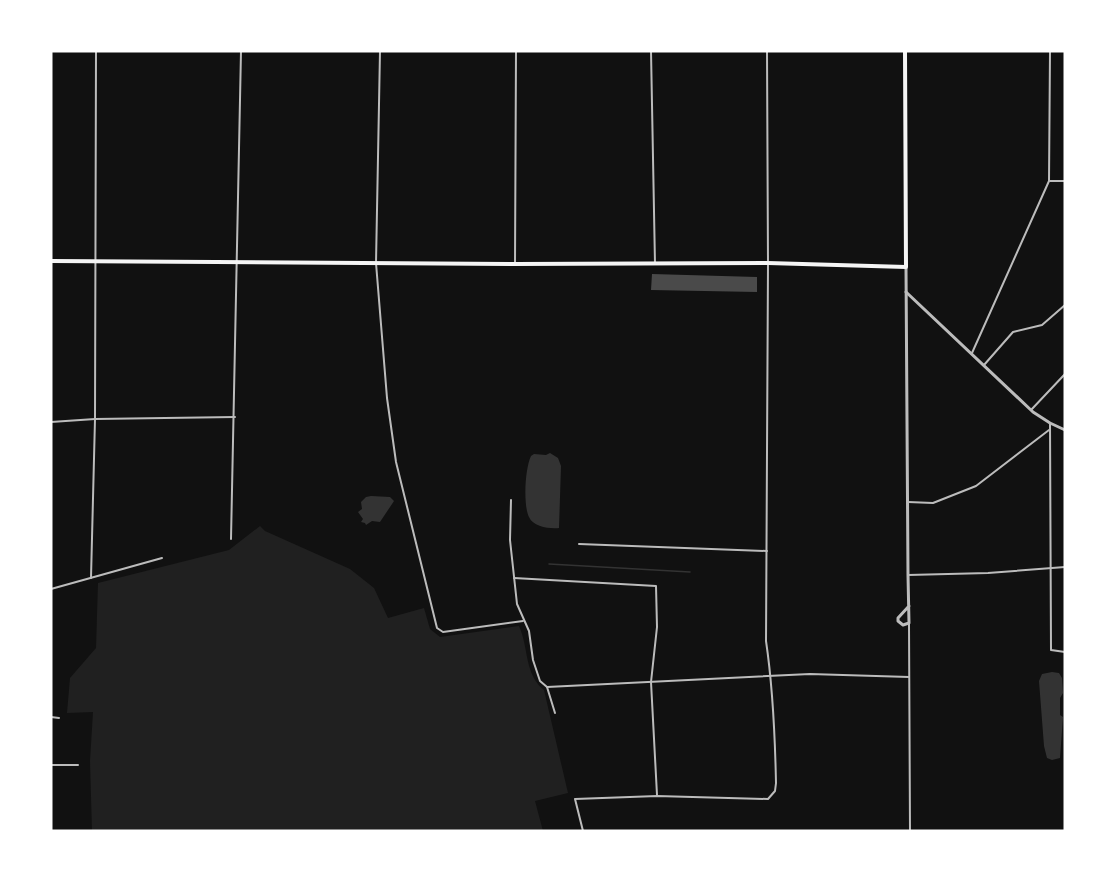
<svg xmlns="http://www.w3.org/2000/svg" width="1116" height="882" font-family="Arial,sans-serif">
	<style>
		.green { fill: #202020 }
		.water { fill: #333 }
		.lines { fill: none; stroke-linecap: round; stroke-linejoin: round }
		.stream { stroke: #333; stroke-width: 1.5 }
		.building { fill: #4a4a4a }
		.minor { stroke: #bcbcbc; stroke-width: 2 }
		.tertiary { stroke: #bcbcbc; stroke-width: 3 }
		.secondary { stroke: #f5f5f5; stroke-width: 4 }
	</style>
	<rect width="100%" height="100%" fill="#111"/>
	<path class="green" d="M260,526l5,5 85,38 24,19 14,30 36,-10 6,21 10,8 79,-11c10,22 5,48 25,64l24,103 -33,8 8,30h-451l-2,-70 3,-49 -26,1 3,-35 26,-30 2,-65 131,-33z"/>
	<g class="water">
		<path d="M550,453l8,5 3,8 -2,62c-9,1 -26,-1 -30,-11 -6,-12 -4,-49 2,-61l3,-2 12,1z"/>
		<path d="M371,496l19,1 4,4 -14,21 -8,-1 -6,4 -1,-2 -4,-1 2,-3 -5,-7 4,-3 -1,-7 5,-5z"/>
		<path d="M1052,672l7,1 3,5 1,15 -3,5v17l3,2 -3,41 -8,2 -5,-2 -3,-12 -5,-65 3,-7z"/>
	</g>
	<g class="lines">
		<path class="stream" d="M549,564l141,8"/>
	</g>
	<path class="building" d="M652,274l105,3v15l-106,-2z"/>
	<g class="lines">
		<g class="minor">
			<path d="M380,51l-4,212 11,135 9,64 41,166 6,4 80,-11"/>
			<path d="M651,51l4,213"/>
			<path d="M1050,181h15"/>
			<path d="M515,264l1,-213"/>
			<path d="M972,353l77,-172 1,-130"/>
			<path d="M984,365l29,-33 29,-7 23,-20"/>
			<path d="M1031,410l34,-36"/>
			<path d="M51,422l44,-3 140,-2"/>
			<path d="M1050,423l1,227 14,2"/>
			<path d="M511,500l-1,40 7,64 12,27 4,29 7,21 7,6 8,26"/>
			<path d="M908,502l25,1 43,-17 73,-56"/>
			<path d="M231,539l10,-488"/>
			<path d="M579,544l188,7"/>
			<path d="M908,575l80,-2 77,-6"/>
			<path d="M91,578l4,-159 1,-368"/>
			<path d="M514,578l142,8 1,41 -6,55 6,113"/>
			<path d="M51,589l111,-31"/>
			<path d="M909,624l1,207"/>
			<path d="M547,687l263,-13 99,3"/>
			<path d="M51,717l8,1"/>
			<path d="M51,765h27"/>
			<path d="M583,831l-8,-32 82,-3 111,3 7,-8 1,-8c-1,-48 -3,-95 -10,-142l2,-378 -1,-212"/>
		</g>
		<g class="tertiary">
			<path d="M906,267l2,308 1,48 -6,2 -5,-4v-3l11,-12"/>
			<path d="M906,292l127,120 17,11 15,7"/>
		</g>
		<path class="secondary" d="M51,261l464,3 253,-1 138,4 -1,-216"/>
	</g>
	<rect width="1116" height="882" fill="none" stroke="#ffffff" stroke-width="105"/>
</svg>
